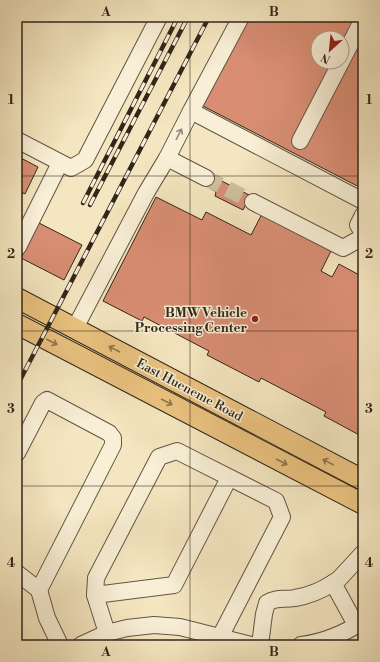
<svg xmlns="http://www.w3.org/2000/svg" width="380" height="662" font-family="'Libre Bodoni',serif">
	<style>
		.building { fill: #d98e74; stroke: #31261a; fill-rule: evenodd }
		.lines { fill: none; stroke-linecap: round; stroke-linejoin: round }
		.minor-tunnel { stroke: #cdc09f; stroke-width: 16; stroke-dasharray: 16 8; stroke-linecap: butt }
		.minor-casing { stroke: #625644; stroke-width: 18 }
		.major-casing { stroke: #31261a; stroke-width: 22 }
		.minor { stroke: #f8efd6; stroke-width: 16 }
		.major { stroke: #eac380; stroke-width: 20 }
		.rail-casing { stroke: #31261a; stroke-width: 4.5 }
		.rail { stroke: #f8efd6; stroke-width: 3; stroke-dasharray: 9; stroke-linecap: butt }
		.oneway { stroke: #948a78 }
		.oneway2 { stroke: #8e744d }
		.grid { fill: none; stroke: #31261a; stroke-width: 1; stroke-opacity: 0.55 }
		.poi-dot { fill: #8f2418; stroke: #f8efd6; stroke-width: 1.5 }
		.labels { text-anchor: middle; stroke-width: 3; stroke-linejoin: round; paint-order: stroke }
		.poi-label { font-size: 13px; font-weight: bold; fill: #31261a; stroke: #f8efd6; text-anchor: end }
		.street-label { font-size: 13px; fill: #31261a; stroke: #f8efd6 }
		.neatline { fill: none; stroke: #31261a; stroke-width: 1.5 }
		.grid-label { font-size: 13px; text-anchor: middle; font-weight: bold; fill: #31261a }
	</style>
	<rect width="100%" height="100%" fill="#f4e6c0"/>
	<filter id="stains"><feTurbulence type="fractalNoise" baseFrequency=".005" numOctaves="4"/><feColorMatrix values="0 0 0 0 .2 0 0 0 0 .09 0 0 0 0 .02 0 0 0 .5 -.17"/></filter>
	<radialGradient id="worn" r=".72"><stop offset=".6" stop-color="#630" stop-opacity="0"/><stop offset="1" stop-color="#630" stop-opacity=".3"/></radialGradient>
	<g class="building">
		<path d="M250,17h113v172l-160,-83zM318,38h24v24h-24z"/>
		<path d="M17,156l21,11 -13,27 -8,-4z"/>
		<path d="M208,174l47,24 -5,11 -5,-3 -2,4 -28,-14 1,-4 -13,-8z"/>
		<path d="M156,197l46,23 4,-8 45,23 11,-21 69,37 -10,20 11,6 7,-13 24,13v160l-39,-21 2,-4 -65,-34 -2,4 -52,-27 2,-4 -65,-34 -2,4 -39,-20z"/>
		<path d="M39,223l43,22 -18,35 -43,-22z"/>
	</g>
	<g class="lines">
		<path class="minor-tunnel" d="M206,178l47,24"/>
		<g class="minor-casing">
			<g id="minor">
				<path d="M241,17l-50,94 172,90"/>
				<path d="M342,60l21,-41"/>
				<path d="M17,140l54,28 14,-8 74,-143"/>
				<path d="M300,141l41,-79"/>
				<path d="M167,158l39,20"/>
				<path d="M253,202l90,46 20,-11"/>
				<path d="M363,215l-5,10 5,8"/>
				<path d="M18,247l42,-84"/>
				<path d="M75,328l71,-135 21,-35 24,-47"/>
				<path d="M17,453l26,-50 4,-3 62,33 4,5v7l-74,145"/>
				<path d="M17,573l22,17 8,28 13,27"/>
				<path d="M95,595l79,-10 55,-107"/>
				<path d="M356,625l-23,-42 6,-4 24,-26"/>
				<path d="M107,633l-12,-38 1,-17 63,-121 18,-6 99,50 6,16 -62,120"/>
				<path d="M81,645l26,-12 20,-5 27,-3 26,2 71,18"/>
				<path d="M260,645l4,-31 3,-11c9,-6 17,-3 28,-5 13,-2 27,-8 38,-15"/>
				<path d="M301,645c23,-3 43,-11 62,-24"/>
			</g>
		</g>
		<g class="major-casing">
			<g id="major">
				<path d="M17,298l346,182"/>
				<path d="M17,324l346,180"/>
			</g>
		</g>
		<use href="#minor" class="minor"/>
		<use href="#major" class="major"/>
		<g class="rail-casing">
			<g id="rail">
				<path d="M83,203l95,-186"/>
				<path d="M90,205l98,-188"/>
				<path d="M17,386l192,-369"/>
			</g>
		</g>
		<use href="#rail" class="rail"/>
	</g>
	<defs><path id="oneway-shaft" d="M-6 0H5M1.5-3L5.5 0L1.5 3" fill="none" stroke-width="1.6" stroke-linecap="round" stroke-linejoin="round"/></defs>
	<use class="oneway" href="#oneway-shaft" transform="translate(179 134) rotate(-63)"/>
	<g class="oneway2">
		<use href="#oneway-shaft" transform="translate(52 342) rotate(27)"/>
		<use href="#oneway-shaft" transform="translate(114 349) rotate(-152)"/>
		<use href="#oneway-shaft" transform="translate(167 402) rotate(27)"/>
		<use href="#oneway-shaft" transform="translate(282 462) rotate(27)"/>
		<use href="#oneway-shaft" transform="translate(328 462) rotate(-152)"/>
	</g>
	<path class="grid" d="M190,17v628M17,176h346M17,331h346M17,486h346"/>
	<circle class="poi-dot" cx="255" cy="319" r="4"/>
	<g class="labels">
		<g class="poi-label">
			<text x="247" y="317">BMW Vehicle<tspan x="247" dy="15">Processing Center</tspan></text>
		</g>
		<g class="street-label">
			<text transform="translate(190 389) rotate(28)" y="5">East Hueneme Road</text>
		</g>
	</g>
	<rect width="380" height="662" fill="none" stroke="#f4e6c0" stroke-width="44"/>
	<g transform="translate(330 50) rotate(207)"><circle r="19" fill="#f8efd6" stroke="#a89f8b"/>
	<path d="M0-3L7 15L0 10L-7 15Z" fill="#8f2418"/>
	<text y="-6" font-size="11" font-weight="bold" text-anchor="middle" fill="#31261a">N</text>
	</g>
	<rect x="22" y="22" width="336" height="618" class="neatline"/>
	<g class="grid-label">
		<text x="106" y="16">A</text>
		<text x="274" y="16">B</text>
		<text x="11" y="104">1</text>
		<text x="369" y="104">1</text>
		<text x="11" y="258">2</text>
		<text x="369" y="258">2</text>
		<text x="11" y="413">3</text>
		<text x="369" y="413">3</text>
		<text x="11" y="567">4</text>
		<text x="369" y="567">4</text>
		<text x="106" y="656">A</text>
		<text x="274" y="656">B</text>
	</g>
	<rect width="100%" height="100%" filter="url(#stains)"/>
	<rect width="100%" height="100%" fill="url(#worn)"/>
</svg>
